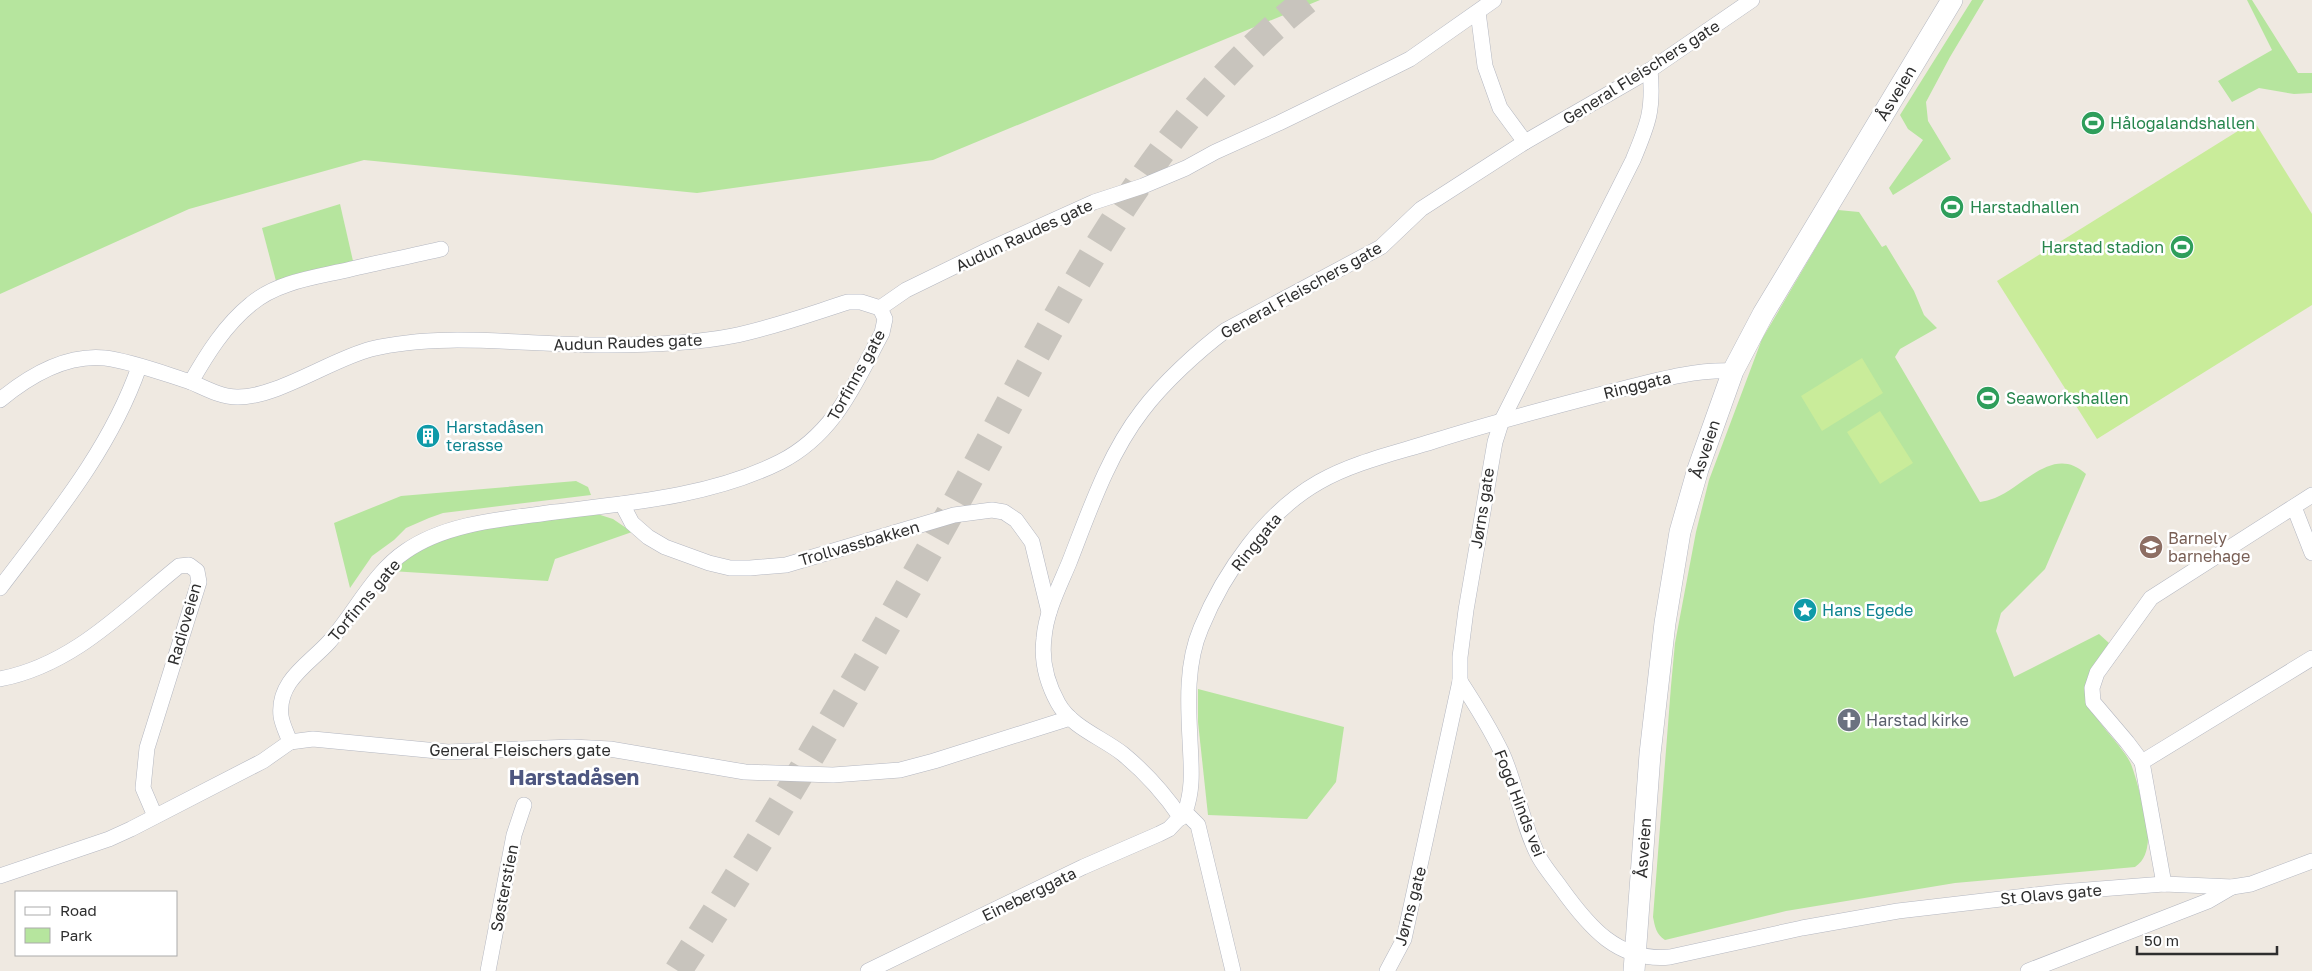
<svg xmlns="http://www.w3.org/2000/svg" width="2312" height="971" font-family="'Golos Text',sans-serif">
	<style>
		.green { fill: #b6e59e }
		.pitch { fill: #c9ec9a }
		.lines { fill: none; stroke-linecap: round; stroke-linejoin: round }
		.highway-tunnel { stroke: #c8c4bd; stroke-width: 28; stroke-dasharray: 28 14; stroke-linecap: butt }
		.street-casing { stroke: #b4b7c1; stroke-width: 16 }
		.secondary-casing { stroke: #b4b7c1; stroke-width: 22 }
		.street { stroke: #fff; stroke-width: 15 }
		.secondary { stroke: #fff; stroke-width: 21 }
		.labels { text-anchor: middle; stroke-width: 5; stroke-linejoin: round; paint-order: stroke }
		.street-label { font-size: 16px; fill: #2e2e2e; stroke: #fff }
		.leisure-label { font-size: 16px; fill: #27864d; stroke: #fff; text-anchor: start }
		.culture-label { font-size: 16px; fill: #0d838f; stroke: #fff; text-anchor: start }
		.education-label { font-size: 16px; fill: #785e54; stroke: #fff; text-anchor: start }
		.worship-label { font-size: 16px; fill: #5b616d; stroke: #fff; text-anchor: start }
		.district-label { font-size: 21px; font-weight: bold; fill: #4d5680; stroke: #fff }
	</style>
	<rect width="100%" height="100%" fill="#efe9e1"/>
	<g class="green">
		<path d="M0,0h1320l-387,160 -236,33 -333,-33 -175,49 -189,85z"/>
		<path d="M1972,0h12l-34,57 -24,45 2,19 23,38 -58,36 -4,-7 34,-48 -15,-11 -8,-14z"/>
		<path d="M2247,0h5l46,73h14v20l-18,1 -35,-6 -27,14 -14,-21 54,-31z"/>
		<path d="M340,204l13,57 -77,20 -14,-53z"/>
		<path d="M1838,210l21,2 23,35 4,-2 28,46 10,24 13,13 -37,21 -5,8 85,145c5,-1 10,-2 15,-4 29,-12 59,-54 91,-24l-41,95 -44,44 -5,18 18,46 85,-43 10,9c-10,15 -23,30 -24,48 -1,21 35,51 45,71 6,12 19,65 18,78 -1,11 -3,20 -13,27l-180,16 -169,28 -121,29c-9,-6 -10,-13 -12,-23l18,-231 4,-43 21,-111 13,-52 53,-141z"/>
		<path d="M576,481l12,6 3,8 -148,18 -14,5 -23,10 -12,12 -22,16 -22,32 -16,-65 67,-27z"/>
		<path d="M594,513l19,6 19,13 -77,27 -7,22 -157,-10 20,-16 27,-15 42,-10z"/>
		<path d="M1198,689l146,38 -8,55 -29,37 -99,-4 -10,-93z"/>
	</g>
	<g class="pitch">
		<path d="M2254,121l58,93v91l-215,134 -100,-158z"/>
		<path d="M1862,358l21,35 -61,38 -21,-35z"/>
		<path d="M1880,411l33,52 -33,21 -33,-52z"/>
	</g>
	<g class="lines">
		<path class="highway-tunnel" d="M678,971c99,-154 191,-312 280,-472 100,-181 182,-367 349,-499"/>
		<g class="street-casing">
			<g id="street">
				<path d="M1478,12l7,54 15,42 25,34"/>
				<path d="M441,249c-30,7 -60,13 -90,20 -33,8 -73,12 -100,35 -26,21 -44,50 -60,78 14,6 30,15 46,15 39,1 95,-38 134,-48 73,-18 162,-3 237,-4 41,0 84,-1 124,-9 40,-8 78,-22 116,-34h13l19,6"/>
				<path d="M880,308l26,-18 84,-41 104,-47 49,-16 43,-18 29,-16 64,-29 111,-54 20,-10 84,-59"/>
				<path d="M0,400c29,-24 66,-46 105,-42 26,3 60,16 86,24"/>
				<path d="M622,504l10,19 16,14 17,10 44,16 21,5h20l36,-3 168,-50 38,-5 12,2 12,8 16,22 17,70"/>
				<path d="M2294,507l18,46"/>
				<path d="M0,588c52,-69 110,-138 139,-221"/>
				<path d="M0,679c73,-14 123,-68 179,-113l10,-1 8,6 2,11 -52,166 -4,40 12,28"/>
				<path d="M1460,681c15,23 30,47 42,72 15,33 20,72 37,104 6,11 15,21 22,31 28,39 57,74 109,69l132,-29 96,-17 163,-19 103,-8 68,3 19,-3 61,-23"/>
				<path d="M290,742l23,-3 135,13 124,-5 38,2 135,23 88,3 67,-5 34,-9 136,-43"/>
				<path d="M2142,762l-15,-20 -34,-40 -1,-14 5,-15 54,-75 161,-103"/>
				<path d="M1181,818c-17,-25 -35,-45 -58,-64 -20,-16 -52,-27 -65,-51 -11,-20 -17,-42 -14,-65 2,-26 15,-51 25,-75 20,-51 39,-108 73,-152 21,-28 56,-60 84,-81l155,-83 40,-38 104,-67 125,-72 102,-70"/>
				<path d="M0,876l109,-37 22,-10 132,-68 27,-19c-3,-8 -8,-18 -9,-26 -4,-35 28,-52 48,-74 26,-29 44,-69 77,-91 42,-29 100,-32 149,-39 75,-9 157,-16 225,-50 55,-28 75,-79 102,-129l3,-14 -5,-11"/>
				<path d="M2164,884l-22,-122 170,-104"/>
				<path d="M488,971l26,-136 10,-30"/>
				<path d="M868,971l215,-104 76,-33 10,-5 16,-17"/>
				<path d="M1233,971l-35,-146 -13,-13c9,-24 6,-47 5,-72 -2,-37 -4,-77 11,-112 23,-56 65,-116 118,-146 35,-20 77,-29 115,-41 57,-18 114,-33 172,-48 42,-10 84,-24 127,-22"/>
				<path d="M1387,971l17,-32 56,-258v-24l6,-47 29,-168 7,-22 131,-260c15,-36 21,-50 17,-90"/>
				<path d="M2028,971l180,-70 24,-14"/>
			</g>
		</g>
		<g class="secondary-casing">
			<path id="secondary" d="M1634,971l16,-217 15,-131 15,-91 18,-63 35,-98 30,-57 189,-314"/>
		</g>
		<use href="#street" class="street"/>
		<use href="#secondary" class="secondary"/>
	</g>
	<defs>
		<g id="stadium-disc" transform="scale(1.25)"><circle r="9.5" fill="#2e9e5b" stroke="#fff"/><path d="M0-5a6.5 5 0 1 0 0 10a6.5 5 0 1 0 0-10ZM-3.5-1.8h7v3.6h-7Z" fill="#fff"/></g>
		<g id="building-disc" transform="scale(1.25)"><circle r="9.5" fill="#0f9aa8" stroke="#fff"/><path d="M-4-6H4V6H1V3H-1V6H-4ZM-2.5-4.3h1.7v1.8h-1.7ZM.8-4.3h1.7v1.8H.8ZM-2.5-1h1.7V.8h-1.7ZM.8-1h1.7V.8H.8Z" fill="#fff"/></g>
		<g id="school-disc" transform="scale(1.25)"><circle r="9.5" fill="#8d6e63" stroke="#fff"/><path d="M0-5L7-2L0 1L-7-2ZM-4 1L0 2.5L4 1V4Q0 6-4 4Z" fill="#fff"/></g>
		<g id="sight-disc" transform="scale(1.25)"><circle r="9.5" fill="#0f9aa8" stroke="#fff"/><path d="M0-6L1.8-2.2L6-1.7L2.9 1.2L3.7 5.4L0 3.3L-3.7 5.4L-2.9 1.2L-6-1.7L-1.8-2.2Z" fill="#fff"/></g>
		<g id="church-disc" transform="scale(1.25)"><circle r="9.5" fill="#6b7280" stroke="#fff"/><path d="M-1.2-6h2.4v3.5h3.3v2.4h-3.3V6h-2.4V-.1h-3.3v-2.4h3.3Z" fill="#fff"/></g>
	</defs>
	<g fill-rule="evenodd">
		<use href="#stadium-disc" x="2093" y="123"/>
		<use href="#stadium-disc" x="1952" y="207"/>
		<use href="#stadium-disc" x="2182" y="247"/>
		<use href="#stadium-disc" x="1988" y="398"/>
		<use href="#building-disc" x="428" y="436"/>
		<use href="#school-disc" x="2151" y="547"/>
		<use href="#sight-disc" x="1805" y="610"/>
		<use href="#church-disc" x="1849" y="720"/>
	</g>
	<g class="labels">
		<g class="street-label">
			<text transform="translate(1641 72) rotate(-32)" y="6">General Fleischers gate</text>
			<text transform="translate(1896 93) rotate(-59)" y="6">Åsveien</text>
			<text transform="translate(1024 235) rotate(-25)" y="6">Audun Raudes gate</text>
			<text transform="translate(1301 290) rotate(-29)" y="6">General Fleischers gate</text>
			<text transform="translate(628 342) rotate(-2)" y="6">Audun Raudes gate</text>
			<text transform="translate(856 375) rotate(-61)" y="6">Torfinns gate</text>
			<text transform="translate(1637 385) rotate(-14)" y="6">Ringgata</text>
			<text transform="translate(1705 449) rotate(-72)" y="6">Åsveien</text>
			<text transform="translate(1482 508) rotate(-81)" y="6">Jørns gate</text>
			<text transform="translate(1256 542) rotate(-51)" y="6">Ringgata</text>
			<text transform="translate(859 543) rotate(-16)" y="6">Trollvassbakken</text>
			<text transform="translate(364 600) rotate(-50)" y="6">Torfinns gate</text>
			<text transform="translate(184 624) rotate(-74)" y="6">Radioveien</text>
			<text x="520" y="756">General Fleischers gate</text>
			<text transform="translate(1520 803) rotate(69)" y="6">Fogd Hinds vei</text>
			<text transform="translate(1643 848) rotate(-86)" y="6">Åsveien</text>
			<text transform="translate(504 888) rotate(-79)" y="6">Søsterstien</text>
			<text transform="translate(1029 894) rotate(-26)" y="6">Eineberggata</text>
			<text transform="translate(2051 894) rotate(-5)" y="6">St Olavs gate</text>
			<text transform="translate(1410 906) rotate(-75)" y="6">Jørns gate</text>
		</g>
		<g class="leisure-label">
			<text x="2110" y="129">Hålogalandshallen</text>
			<text x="1970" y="213">Harstadhallen</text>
			<text x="2164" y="253" text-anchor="end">Harstad stadion</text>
			<text x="2006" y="404">Seaworkshallen</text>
		</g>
		<g class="culture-label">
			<text x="446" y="433">Harstadåsen<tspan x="446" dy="18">terasse</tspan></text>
			<text x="1822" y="616">Hans Egede</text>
		</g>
		<g class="education-label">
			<text x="2168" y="544">Barnely<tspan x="2168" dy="18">barnehage</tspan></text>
		</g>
		<g class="worship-label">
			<text x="1866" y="726">Harstad kirke</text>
		</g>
		<g class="district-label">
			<text x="574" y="785">Harstadåsen</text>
		</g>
	</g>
	<rect x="15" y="891" width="162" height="65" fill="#ffffff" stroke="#ababab"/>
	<rect x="25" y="907" width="25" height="8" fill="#ffffff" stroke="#ababab"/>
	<text x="60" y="916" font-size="15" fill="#2e2e2e">Road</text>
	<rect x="25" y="928" width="25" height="15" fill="#b6e59e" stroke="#ababab"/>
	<text x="60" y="941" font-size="15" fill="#2e2e2e">Park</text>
	<path d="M2137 946v8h140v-8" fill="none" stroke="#2e2e2e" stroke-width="2.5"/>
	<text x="2144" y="946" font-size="15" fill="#2e2e2e" stroke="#ffffff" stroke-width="4" paint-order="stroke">50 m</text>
</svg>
